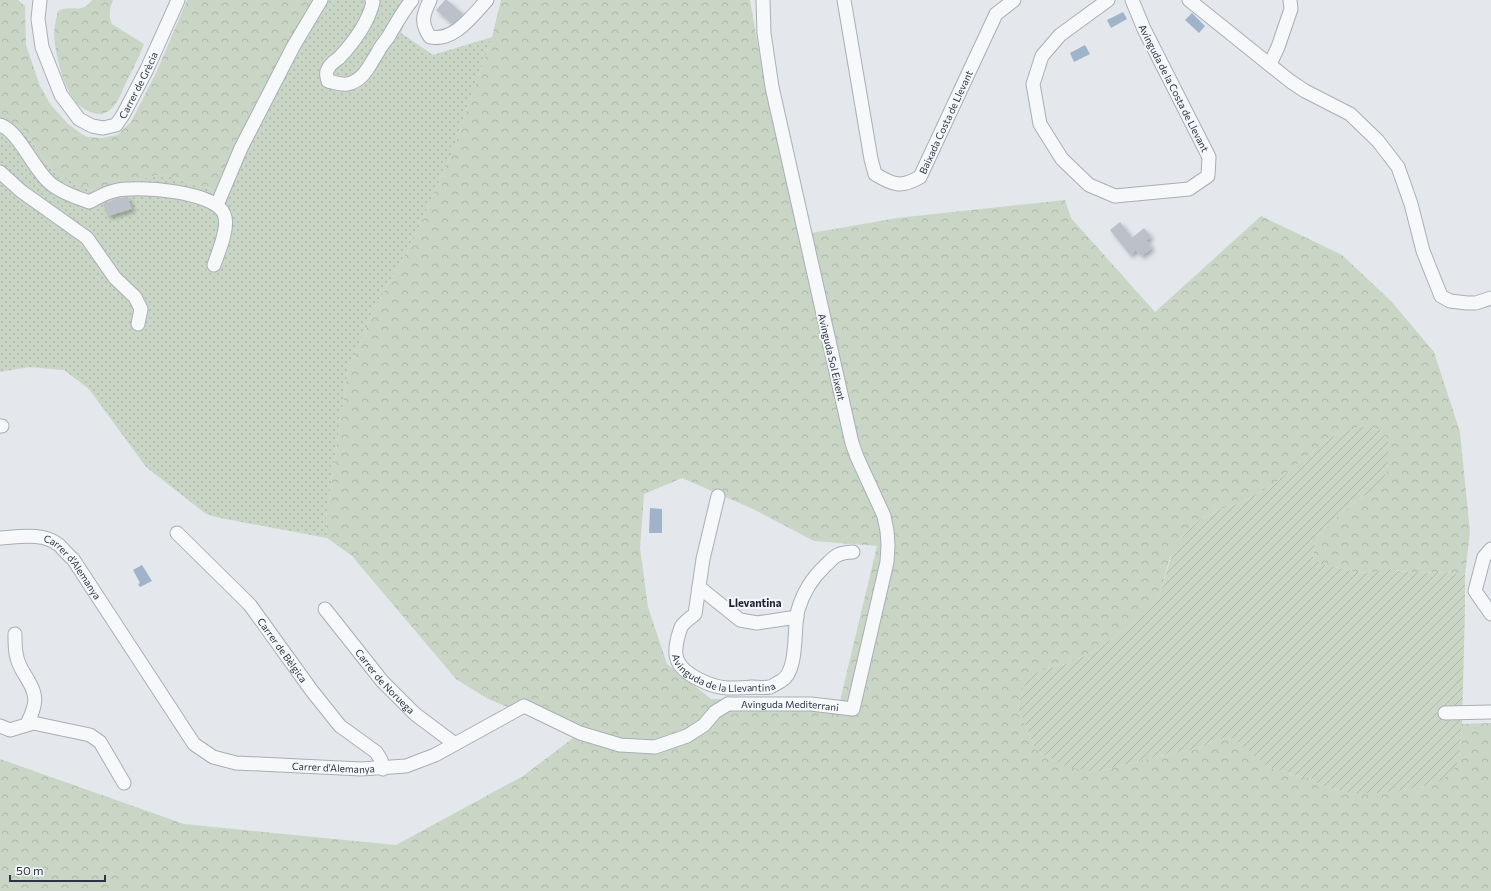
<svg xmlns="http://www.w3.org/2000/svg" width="1491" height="891" font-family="Commissioner,sans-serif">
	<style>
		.grass { fill: url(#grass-dots) }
		.forest { fill: url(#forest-crowns); fill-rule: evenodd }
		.garden { fill: url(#garden-furrows) }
		.water { fill: #9fb3cb }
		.building { fill: #bbc0c9; filter: url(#shadow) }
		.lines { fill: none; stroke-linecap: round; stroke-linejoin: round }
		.minor-casing { stroke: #a9aeb6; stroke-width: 15 }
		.minor { stroke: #f7f8fa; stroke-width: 13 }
		.labels { text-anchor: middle; stroke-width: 4; stroke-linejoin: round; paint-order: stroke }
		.street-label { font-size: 10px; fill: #2b3444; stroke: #f4f6f9 }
		.neighbourhood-label { font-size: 11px; font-weight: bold; fill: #1d2535; stroke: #f4f6f9 }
	</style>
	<defs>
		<pattern id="grass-dots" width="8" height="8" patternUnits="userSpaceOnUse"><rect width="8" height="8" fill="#c9d6c5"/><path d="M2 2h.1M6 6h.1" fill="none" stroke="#adb8aa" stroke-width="1.8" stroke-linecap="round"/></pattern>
		<pattern id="forest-crowns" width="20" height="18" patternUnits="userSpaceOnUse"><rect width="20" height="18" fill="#c9d6c5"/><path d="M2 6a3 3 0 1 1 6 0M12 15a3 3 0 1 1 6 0" fill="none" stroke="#adb8aa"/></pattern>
		<pattern id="garden-furrows" width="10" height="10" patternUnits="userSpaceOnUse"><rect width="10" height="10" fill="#c9d6c5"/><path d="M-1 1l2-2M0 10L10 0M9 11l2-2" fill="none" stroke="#adb8aa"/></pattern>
		<filter id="shadow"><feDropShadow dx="3" dy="3" stdDeviation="2" flood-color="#0004"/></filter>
	</defs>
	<rect width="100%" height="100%" fill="#e4e7ec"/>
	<path class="grass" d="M329,0h84l-12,33 32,22 59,-18 -39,113 -41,93 -35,60 -29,67 -22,149 1,19 -107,-20 -14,-4 -60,-47 -57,-78 -25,-19 -35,-3 -29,5v-252l21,7 32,44 39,20 70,-17 60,19 55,-110z"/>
	<g class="forest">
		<path d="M0,0h18l7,6 1,39 14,41 11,19 17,19 15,11 5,2 14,1 15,-3 14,-13 26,-51 30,-71h142l-52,83 -55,110 -60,-19 -70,17 -39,-20 -32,-44 -21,-7z"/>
		<path d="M92,0h21c-3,8 -5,15 -1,24l32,20c-6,16 -14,30 -21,45 -3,8 -6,15 -13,21 -5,4 -11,5 -17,3 -26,-7 -34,-45 -38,-68 -2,-11 0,-24 3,-34 14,-7 24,4 34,-11z"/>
		<path d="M501,0h249l12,69 38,166 97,-17 168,-18 6,18 84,94 106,-96 81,39 49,46 43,51 26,80 10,100 -5,43 -20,-3 -30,1 -19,-3 -29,3 -10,-1 -37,-8 -7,-6c1,-7 1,-14 6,-21 7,-12 30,-30 42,-39 15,-11 25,-15 27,-35 1,-11 -4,-22 -8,-33l-19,-4 -27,10 -9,5 -52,44 -33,18 -19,6 -20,10 -14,13 -7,7 -10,18 -10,37 -11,16 -7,7 -9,6 -39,29 -26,11 -28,8 -15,12 -3,8 -4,18 16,37 6,7 18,10 42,8 59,-15 38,-7 17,-8 10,-3 10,1 39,30 39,10 8,6 29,8h30l38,-5 17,-5 25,-25 3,-34 29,-1v168h-1491v-132l184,65 212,21 127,-69 54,-41 -89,-36 -32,-20 -104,-123 -25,-18 -1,-19 22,-149 29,-67 35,-60 41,-93 39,-113zM682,478l71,31 61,32 63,5 -37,155 -129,-2 -44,-35 -19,-57 -8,-59 4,-54z"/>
	</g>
	<path class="garden" d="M1361,426l19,4 7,7c2,13 3,33 -5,45 -5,7 -13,11 -20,15 -12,9 -35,28 -43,40 -5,7 -5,13 -6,21l8,6 36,8 10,1 20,-4 28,4 30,-1 20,3v34l-3,115 -3,34 -3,8 -6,7 -7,6 -8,4 -18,5 -20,3 -18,2h-30l-29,-8 -8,-6 -39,-10 -9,-5 -30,-25 -10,-1 -10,3 -17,8 -38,7 -59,15h-12l-20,-4 -10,-4 -18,-10 -6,-7 -16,-37 4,-18 3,-8 7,-8 8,-4 28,-8 26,-11 39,-29 9,-6 7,-7 11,-16 14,-47 13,-15 14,-13 20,-10 19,-6 33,-18 52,-44 9,-5z"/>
	<g class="water">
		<path d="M1123,12l4,7 -16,9 -4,-8z"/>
		<path d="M1192,13l13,13 -6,7 -14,-13z"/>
		<path d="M1085,45l5,9 -16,8 -4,-9z"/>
		<path d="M650,508l12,1v24h-13z"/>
		<path d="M142,565l10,16 -12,6 -2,-3 2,-1 -7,-13z"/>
	</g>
	<g class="building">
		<path d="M445,0h2l16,14 -11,10 -16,-14z"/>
		<path d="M128,197l4,12 -24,7 -5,-12 13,-5z"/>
		<path d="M1120,222l12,16 12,-10 7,9 -5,3 6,8 -11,8 -5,-6 -6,5 -20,-25z"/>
	</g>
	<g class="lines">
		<g class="minor-casing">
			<g id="minor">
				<path id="s1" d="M40,0l-2,19 4,28 19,48 18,24 13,7 11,2 13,-3 7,-10 24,-46 31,-69"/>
				<path d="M372,0l1,2c-5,22 -19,40 -34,56 -4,3 -9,6 -11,11 -3,4 -1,7 0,12 6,1 12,4 19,3 17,-3 23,-20 31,-32 3,-7 9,-12 12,-18 7,-12 13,-23 22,-34"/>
				<path d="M430,0c-7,15 -10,22 0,37 24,5 42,-21 57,-37"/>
				<path id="s2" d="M844,0l27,159 4,15c18,11 26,14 45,3l76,-163 18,-14"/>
				<path d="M1108,0l-48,35 -18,21 -9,28 7,40 22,35 27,26 26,11 74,-7 19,-13 1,-19 -65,-128 -12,-29"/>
				<path d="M1189,0l101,81 15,10 45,23 28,27 20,26 13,37 12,47 18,45 9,5 17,2h9l15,-5"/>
				<path d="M1270,64l8,-17 13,-38 -1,-9"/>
				<path d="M0,125c19,6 33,44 50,58 10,9 26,14 39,19 8,-4 16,-9 25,-11 22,-6 101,0 110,23 6,12 -6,39 -10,51"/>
				<path d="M0,172l21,19 66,47 28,40 20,19 6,12 -3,15"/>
				<path d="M217,205l24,-57 52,-101 28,-47"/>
				<path d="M0,426h2"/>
				<path id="s3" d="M718,496l-15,63 -8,55c-14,11 -14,10 -18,27 -1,5 -2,13 0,18 5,16 35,28 50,29 8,0 17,0 25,-1 5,0 12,1 18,0 3,-1 7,-4 11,-6 18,-10 12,-53 17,-71 5,-17 14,-32 27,-44 11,-11 12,-13 28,-14"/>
				<path id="s4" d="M177,533l73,72 62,86 28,35 36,26 5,8 2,9"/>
				<path id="s5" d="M0,538c19,-1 43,-6 59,7 5,5 9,10 14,14l121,185 19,13 23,6 125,6 45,-3 29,-11 89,-49 56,27 40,12 35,2 32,-11 17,-11 11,-13 13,-8"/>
				<path d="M1491,549l-7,8 -9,34 16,23"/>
				<path d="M699,587l41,33 17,3 40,-6"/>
				<path id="s6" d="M325,609l57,72 33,33 40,30"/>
				<path d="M15,634c0,11 0,22 5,32 4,9 12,18 14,28 3,9 -3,22 -7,30"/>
				<path id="s7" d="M728,704h83l42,5 34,-147 1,-17 -1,-14 -3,-15 -27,-59 -5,-14 -80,-356 -8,-54 -1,-33"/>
				<path d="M1445,713l46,-1"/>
				<path d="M0,726l10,4 23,-7 57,12 10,7 24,41"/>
			</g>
		</g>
		<use href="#minor" class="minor"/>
	</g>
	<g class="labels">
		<g class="street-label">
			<text dy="4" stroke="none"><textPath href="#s1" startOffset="214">Carrer de Grècia</textPath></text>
			<text transform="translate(1174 88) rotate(63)" y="4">Avinguda de la Costa de Llevant</text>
			<text dy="4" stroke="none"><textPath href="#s2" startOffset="286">Baixada Costa de Llevant</textPath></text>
			<text transform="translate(832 357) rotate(77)" y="4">Avinguda Sol Eixent</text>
			<text dy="4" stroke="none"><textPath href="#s5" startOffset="86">Carrer d'Alemanya</textPath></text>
			<text dy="4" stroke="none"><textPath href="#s4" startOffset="158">Carrer de Bèlgica</textPath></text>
			<text dy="4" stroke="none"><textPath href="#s3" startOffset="224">Avinguda de la Llevantina</textPath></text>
			<text dy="4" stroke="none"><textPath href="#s6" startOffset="94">Carrer de Noruega</textPath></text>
			<text dy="4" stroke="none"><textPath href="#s7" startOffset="62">Avinguda Mediterrani</textPath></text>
			<text dy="4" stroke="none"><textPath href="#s5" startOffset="446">Carrer d'Alemanya</textPath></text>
		</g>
		<g class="neighbourhood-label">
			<text x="755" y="607">Llevantina</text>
		</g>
	</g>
	<path d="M10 875v6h95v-6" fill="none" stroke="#2b3444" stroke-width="2"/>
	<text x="16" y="875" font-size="12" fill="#2b3444" stroke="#f4f6f9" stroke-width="3" paint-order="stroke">50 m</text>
</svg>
